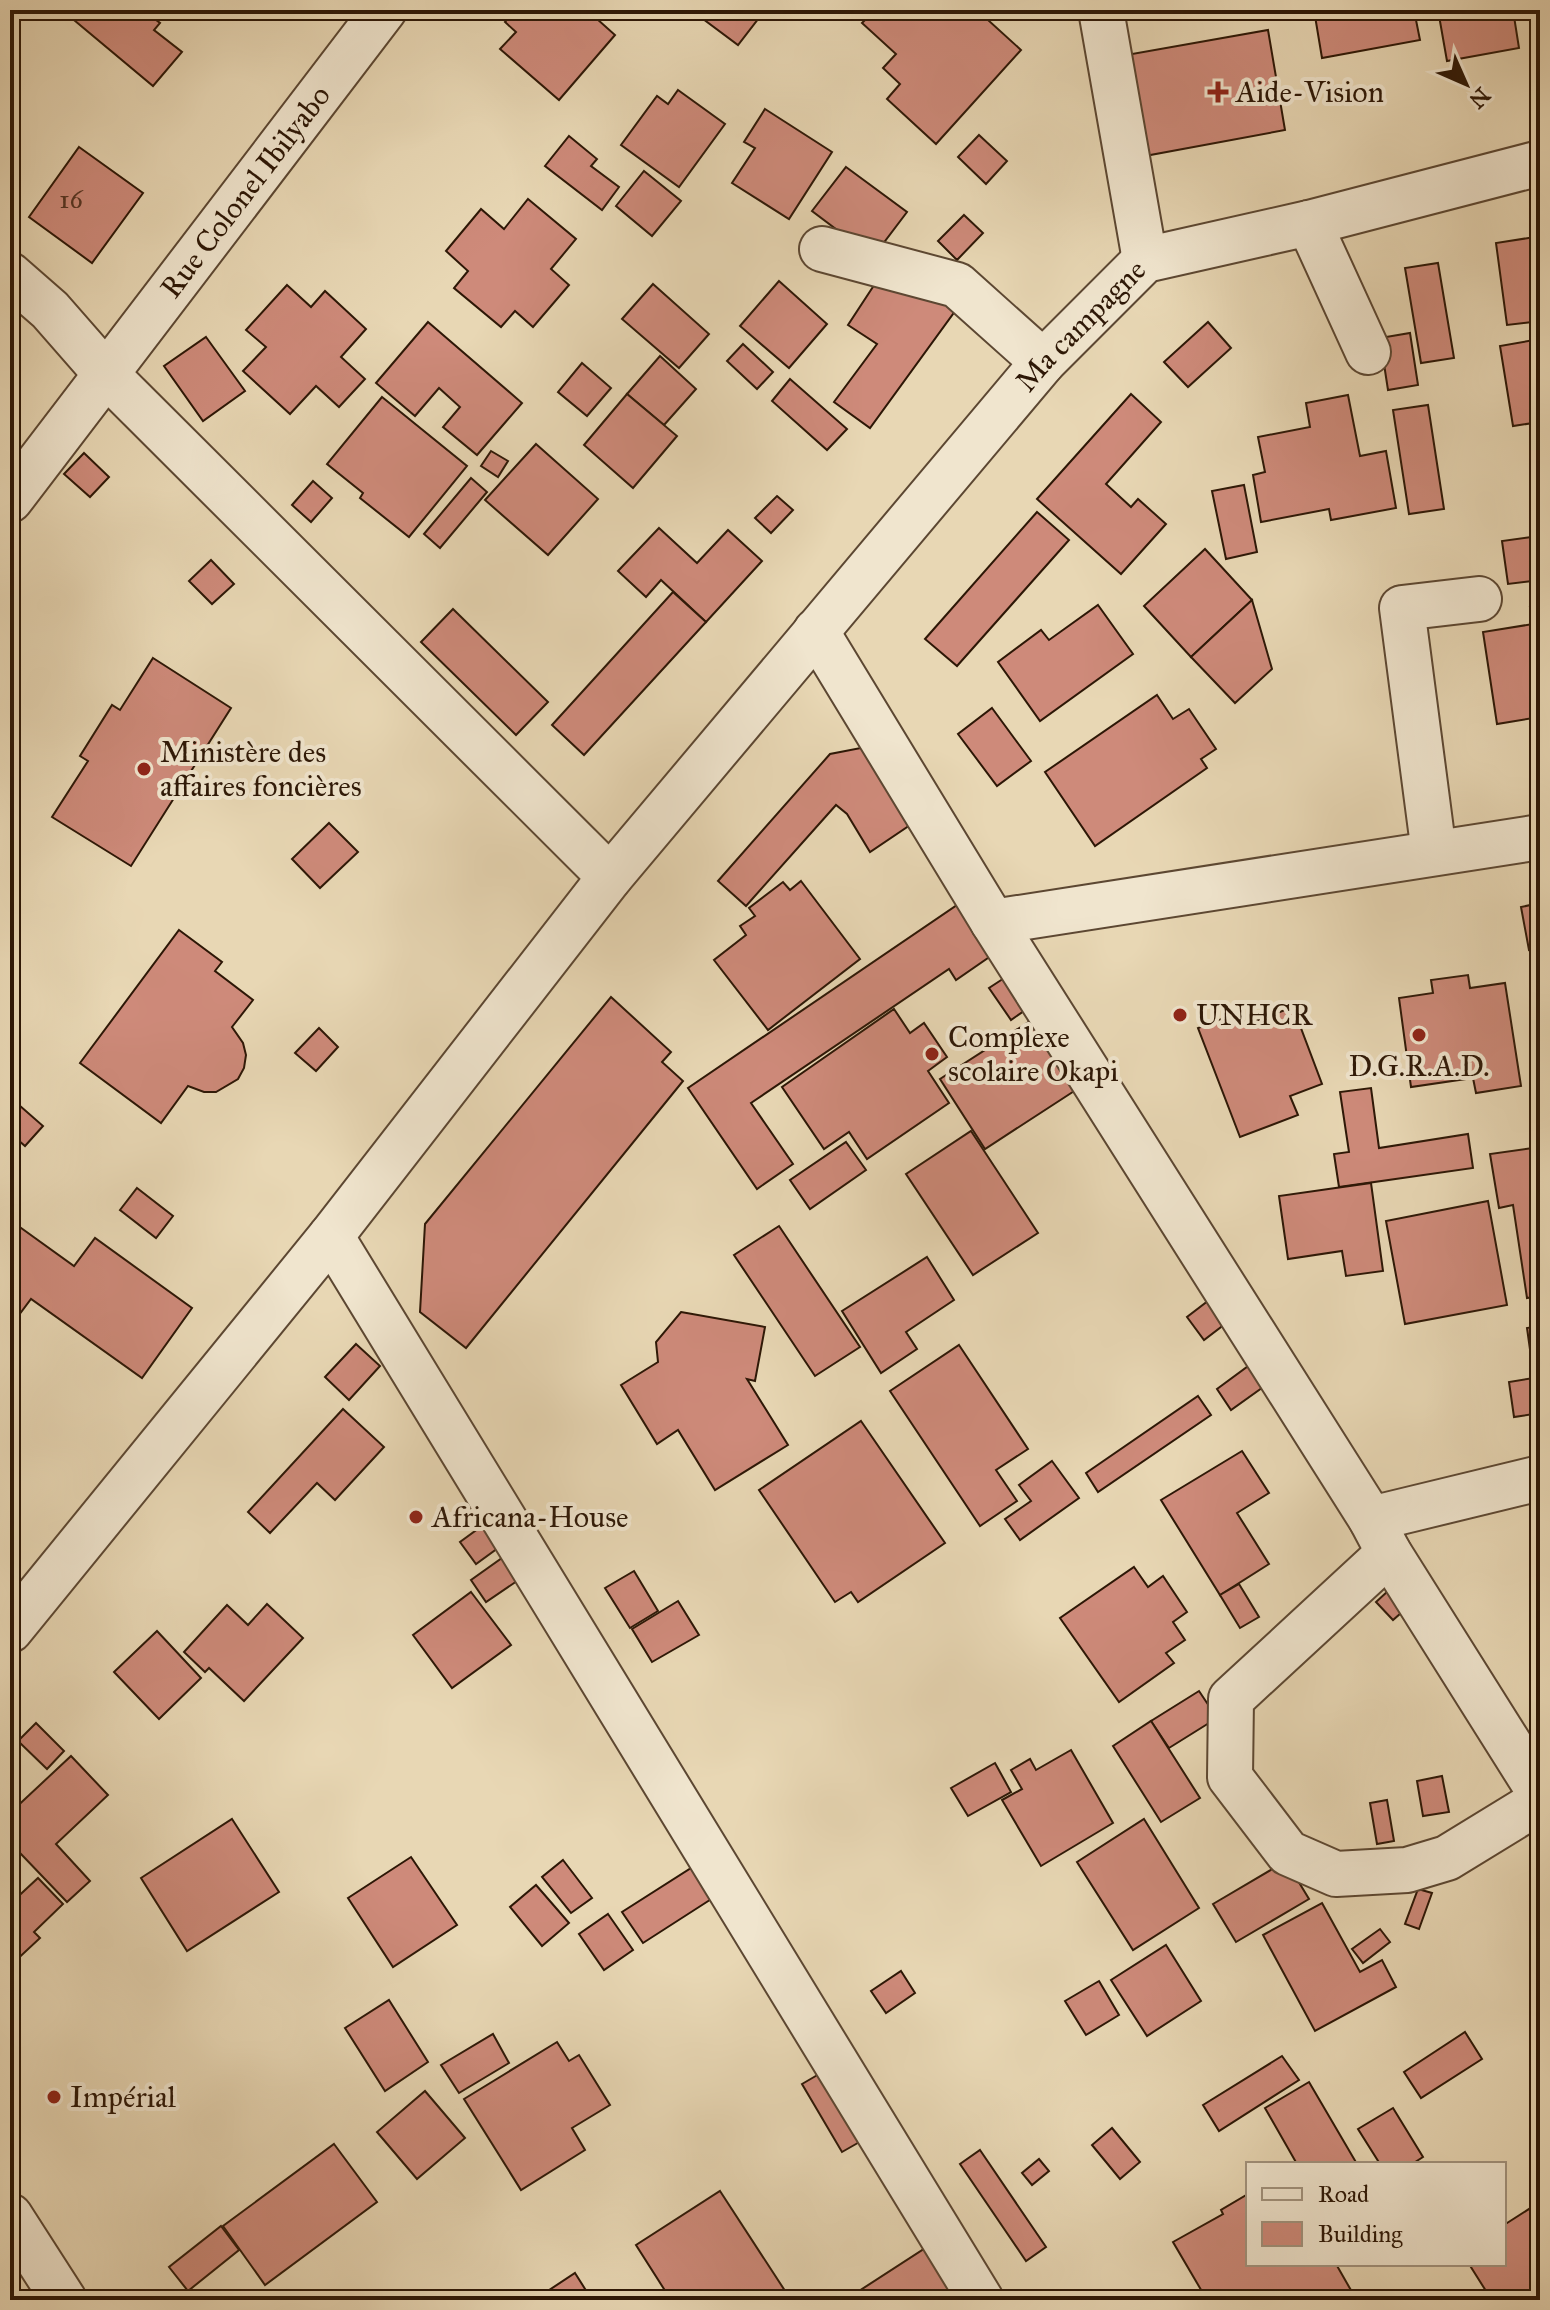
<svg xmlns="http://www.w3.org/2000/svg" width="1550" height="2310" font-family="'IM FELL Great Primer',serif">
	<style>
		.building { fill: #ce8a7a; stroke: #2d1706; stroke-width: 2 }
		.lines { fill: none; stroke-linecap: round; stroke-linejoin: round }
		.minor-casing { stroke: #5c4732; stroke-width: 48 }
		.minor { stroke: #f0e5ce; stroke-width: 44 }
		.poi-dot { fill: #8f2418; stroke: #f0e5ce; stroke-width: 3 }
		.labels { text-anchor: middle; stroke-width: 8; stroke-linejoin: round; paint-order: stroke }
		.number-label { font-size: 26px; fill: #553423 }
		.poi-label { font-size: 30px; fill: #2d1706; stroke: #f0e5ce; text-anchor: start }
		.street-label { font-size: 30px; fill: #2d1706; stroke: #f0e5ce }
	</style>
	<rect width="100%" height="100%" fill="#e8d7b4"/>
	<filter id="stains"><feTurbulence type="fractalNoise" baseFrequency=".0025" numOctaves="4"/><feColorMatrix values="0 0 0 0 .2 0 0 0 0 .09 0 0 0 0 .02 0 0 0 .5 -.17"/></filter>
	<radialGradient id="worn" r=".72"><stop offset=".6" stop-color="#630" stop-opacity="0"/><stop offset="1" stop-color="#630" stop-opacity=".3"/></radialGradient>
	<g class="building">
		<path d="M62,10h64l6,5 5,-5h6l17,13 -6,7 28,22 -29,34z"/>
		<path d="M515,10h72l28,25 -56,65 -59,-51 16,-17 -11,-10z"/>
		<path d="M691,10h74l-27,35z"/>
		<path d="M862,10h115l44,40 -85,94 -49,-45 13,-15 -17,-16 13,-14 -34,-31 7,-7z"/>
		<path d="M1314,10h100l6,30 -98,18z"/>
		<path d="M1438,10h75l6,38 -72,13z"/>
		<path d="M1268,30l17,100 -151,28 -19,-101z"/>
		<path d="M678,90l47,34 -46,63 -58,-42 36,-49 11,8z"/>
		<path d="M765,109l67,43 -43,67 -57,-36 23,-35 -11,-6z"/>
		<path d="M979,135l28,26 -21,23 -28,-27z"/>
		<path d="M569,136l28,23 -6,7 28,21 -17,23 -57,-44z"/>
		<path d="M79,147l64,46 -51,70 -63,-46z"/>
		<path d="M846,167l61,45 -34,45 -61,-46z"/>
		<path d="M644,171l37,30 -29,35 -36,-30z"/>
		<path d="M528,199l48,40 -25,30 18,16 -36,42 -18,-16 -14,16 -47,-39 14,-17 -22,-20 35,-42 23,20z"/>
		<path d="M964,215l19,18 -26,27 -19,-19z"/>
		<path d="M1535,237l5,33v51l-33,4 -11,-82z"/>
		<path d="M1438,263l16,95 -33,5 -16,-95z"/>
		<path d="M884,270l74,37 -88,121 -36,-26 43,-58 -29,-19z"/>
		<path d="M779,281l48,43 -38,44 -49,-42z"/>
		<path d="M653,284l56,50 -30,34 -57,-49z"/>
		<path d="M287,285l24,22 14,-16 41,38 -25,28 24,22 -26,28 -23,-21 -26,28 -47,-43 23,-24 -20,-17z"/>
		<path d="M428,322l94,81 -45,52 -34,-28 17,-20 -21,-19 -24,28 -39,-33z"/>
		<path d="M1208,322l23,26 -43,39 -24,-25z"/>
		<path d="M1410,333l8,52 -30,5 -8,-52z"/>
		<path d="M206,337l39,54 -42,30 -39,-55z"/>
		<path d="M1540,339v83l-27,4 -13,-80z"/>
		<path d="M743,344l30,28 -16,17 -30,-28z"/>
		<path d="M660,356l36,33 -32,36 -37,-31z"/>
		<path d="M582,363l29,25 -24,28 -29,-24z"/>
		<path d="M790,379l57,50 -20,21 -55,-49z"/>
		<path d="M627,394l50,42 -44,52 -49,-43z"/>
		<path d="M1131,394l30,28 -55,62 25,23 7,-8 28,25 -45,50 -84,-75z"/>
		<path d="M1348,395l12,61 26,-5 10,57 -65,12 -2,-11 -68,13 -8,-47 12,-3 -7,-35 52,-10 -4,-24z"/>
		<path d="M382,397l85,69 -58,71 -49,-39 3,-5 -36,-29z"/>
		<path d="M1428,405l16,104 -35,5 -16,-104z"/>
		<path d="M536,444l62,55 -50,56 -63,-55z"/>
		<path d="M491,451l17,10 -10,16 -17,-11z"/>
		<path d="M84,453l25,24 -19,20 -26,-23z"/>
		<path d="M471,478l16,14 -47,56 -16,-14z"/>
		<path d="M313,481l19,17 -21,24 -19,-17z"/>
		<path d="M1244,485l13,67 -31,7 -14,-68z"/>
		<path d="M777,496l16,14 -22,23 -16,-15z"/>
		<path d="M1037,512l32,28 -112,126 -32,-27z"/>
		<path d="M659,528l38,35 31,-33 34,31 -56,61 -45,-42 -15,17 -28,-26z"/>
		<path d="M1540,536v44l-32,4 -6,-43z"/>
		<path d="M1205,549l47,51 -61,57 -47,-51z"/>
		<path d="M211,560l23,24 -22,20 -23,-23z"/>
		<path d="M673,592l33,30 -122,133 -32,-30z"/>
		<path d="M1252,600l20,69 -37,34 -44,-46z"/>
		<path d="M1098,605l35,49 -93,67 -42,-59 43,-32 8,10z"/>
		<path d="M1540,606v111l-43,7 -14,-92 50,-8 -3,-17z"/>
		<path d="M453,609l95,93 -32,33 -95,-93z"/>
		<path d="M153,658l78,50 -100,158 -79,-49 36,-56 -8,-5 32,-51 8,5z"/>
		<path d="M1157,695l16,24 16,-10 27,40 -15,10 6,9 -112,78 -50,-74z"/>
		<path d="M992,708l39,53 -34,25 -39,-52z"/>
		<path d="M876,745l46,72 -52,35 -23,-38 -11,-9 -90,101 -28,-25 112,-127z"/>
		<path d="M329,823l29,29 -38,36 -28,-29z"/>
		<path d="M801,881l59,78 -92,71 -54,-70 32,-25 -6,-9 15,-10 -6,-8 34,-26 7,8z"/>
		<path d="M963,901l35,50 -42,29 -7,-11 -198,134 42,61 -36,25 -69,-101z"/>
		<path d="M1540,903v45l-11,2 -8,-43z"/>
		<path d="M179,930l43,32 -7,9 38,29 -21,27 11,16 3,12 -2,13 -6,11 -22,13h-12l-16,-6 -27,37 -81,-60z"/>
		<path d="M1015,971l22,31 -26,18 -22,-32z"/>
		<path d="M1468,975l2,13 35,-5 16,103 -45,7 -3,-15 -62,9 -12,-89 34,-5 -2,-13z"/>
		<path d="M611,997l60,55 -9,10 21,19 -217,267 -46,-36 5,-88z"/>
		<path d="M1293,1007l29,77 -32,12 8,19 -58,22 -42,-109 42,-16 5,13z"/>
		<path d="M894,1009l16,24 14,-10 23,34 -19,14 21,32 -82,56 -18,-27 -25,17 -42,-62z"/>
		<path d="M1041,1014l44,70 -100,65 -45,-70z"/>
		<path d="M319,1028l19,19 -22,24 -21,-18z"/>
		<path d="M1371,1088l8,60 89,-14 5,34 -134,19 -5,-33 15,-2 -9,-60z"/>
		<path d="M11,1098l32,28 -18,20 -15,-13z"/>
		<path d="M971,1131l67,102 -65,42 -67,-101z"/>
		<path d="M846,1142l20,28 -56,39 -20,-29z"/>
		<path d="M1540,1147v149l-13,2 -14,-93 -14,3 -9,-54z"/>
		<path d="M1371,1183l12,88 -37,5 -4,-25 -54,8 -9,-63z"/>
		<path d="M137,1188l36,28 -17,22 -36,-28z"/>
		<path d="M1488,1201l19,104 -102,19 -19,-103z"/>
		<path d="M10,1220l64,46 21,-28 97,70 -50,70 -111,-79 -21,28z"/>
		<path d="M779,1226l81,121 -45,29 -81,-121z"/>
		<path d="M927,1257l27,43 -48,32 11,17 -36,24 -39,-62z"/>
		<path d="M1221,1291l17,23 -34,26 -17,-23z"/>
		<path d="M681,1312l84,15 -10,54 -8,-2 41,66 -73,45 -37,-60 -21,14 -36,-59 37,-23 -2,-20z"/>
		<path d="M1540,1326v87l-26,4 -5,-35 25,-4 -7,-50z"/>
		<path d="M356,1344l24,22 -31,34 -24,-23z"/>
		<path d="M959,1345l69,104 -32,21 21,31 -37,25 -90,-135z"/>
		<path d="M1251,1364l15,21 -35,25 -14,-21z"/>
		<path d="M1198,1396l13,19 -113,77 -12,-19z"/>
		<path d="M343,1409l41,38 -49,53 -18,-17 -47,50 -22,-21z"/>
		<path d="M861,1421l84,122 -87,59 -7,-10 -16,10 -76,-112z"/>
		<path d="M1242,1451l27,42 -32,20 32,51 -49,31 -59,-95z"/>
		<path d="M1052,1461l27,37 -59,42 -15,-21 26,-18 -12,-16z"/>
		<path d="M482,1526l16,22 -22,16 -16,-22z"/>
		<path d="M502,1558l15,23 -31,21 -15,-22z"/>
		<path d="M1134,1567l14,20 15,-11 24,36 -14,10 12,18 -19,13 8,10 -55,39 -59,-84z"/>
		<path d="M634,1571l24,40 -28,17 -25,-40z"/>
		<path d="M1401,1579l17,19 -25,22 -17,-18z"/>
		<path d="M1239,1584l20,33 -19,11 -20,-33z"/>
		<path d="M471,1592l40,53 -59,43 -39,-53z"/>
		<path d="M678,1601l21,34 -47,27 -20,-33z"/>
		<path d="M267,1604l36,34 -59,63 -35,-33 -4,4 -21,-20 43,-47 21,20z"/>
		<path d="M157,1631l44,47 -42,41 -45,-47z"/>
		<path d="M1199,1691l18,27 -48,30 -18,-27z"/>
		<path d="M1151,1721l49,77 -39,24 -48,-76z"/>
		<path d="M36,1723l28,28 -17,18 -29,-28z"/>
		<path d="M1071,1750l42,73 -72,43 -39,-66 20,-11 -11,-19 19,-11 6,11z"/>
		<path d="M71,1756l37,39 -52,49 34,37 -23,21 -46,-48 -11,12v-53z"/>
		<path d="M995,1763l16,29 -43,24 -17,-28z"/>
		<path d="M1442,1776l7,36 -26,4 -6,-35z"/>
		<path d="M1387,1800l7,41 -17,3 -7,-41z"/>
		<path d="M232,1819l47,73 -92,59 -46,-73z"/>
		<path d="M1144,1819l55,89 -66,42 -56,-88z"/>
		<path d="M710,1856l20,31 -87,56 -21,-31z"/>
		<path d="M411,1857l46,68 -64,42 -45,-69z"/>
		<path d="M563,1860l29,38 -21,15 -29,-36z"/>
		<path d="M1286,1861l23,38 -73,43 -23,-38z"/>
		<path d="M38,1878l25,26 -29,28 6,6 -30,28v-62z"/>
		<path d="M536,1885l33,38 -27,23 -32,-39z"/>
		<path d="M1418,1889l14,4 -13,36 -14,-5z"/>
		<path d="M1322,1903l38,69 22,-12 14,27 -81,44 -52,-96z"/>
		<path d="M608,1914l25,36 -29,20 -25,-36z"/>
		<path d="M1380,1929l10,13 -27,21 -11,-14z"/>
		<path d="M1166,1945l35,56 -54,35 -36,-56z"/>
		<path d="M901,1971l14,22 -29,20 -15,-22z"/>
		<path d="M1099,1981l20,34 -33,20 -21,-34z"/>
		<path d="M389,2000l39,62 -43,29 -40,-63z"/>
		<path d="M1465,2032l17,27 -61,39 -17,-26z"/>
		<path d="M493,2034l16,29 -50,30 -18,-28z"/>
		<path d="M557,2042l12,19 10,-6 31,50 -38,23 13,22 -64,40 -57,-91z"/>
		<path d="M1282,2056l17,24 -80,51 -16,-26z"/>
		<path d="M838,2063l39,69 -35,20 -40,-68z"/>
		<path d="M1309,2082l48,82h-60l-32,-56z"/>
		<path d="M425,2091l40,47 -48,41 -40,-47z"/>
		<path d="M1393,2108l30,49 -11,7h-32l-22,-35z"/>
		<path d="M1112,2128l28,34 -20,17 -28,-34z"/>
		<path d="M334,2144l43,58 -112,83 -42,-59z"/>
		<path d="M980,2150l66,97 -20,14 -66,-97z"/>
		<path d="M1039,2159l10,12 -17,14 -10,-12z"/>
		<path d="M720,2191l71,109h-120l-35,-55z"/>
		<path d="M1248,2194v70h88l16,28 -14,8h-77l-5,-9 -15,9h-34l-34,-58 50,-28 -2,-4z"/>
		<path d="M1529,2209l11,18v66l-11,7h-57l14,-9 -17,-27h35v-39z"/>
		<path d="M221,2226l18,24 -51,41 -19,-24z"/>
		<path d="M927,2247l34,53h-116z"/>
		<path d="M575,2273l17,27h-58z"/>
	</g>
	<g class="lines">
		<g class="minor-casing">
			<g id="minor">
				<path d="M1101,10l44,250"/>
				<path d="M1309,223l59,129"/>
				<path d="M822,249l135,36 86,77"/>
				<path d="M10,275l40,35 56,64 504,503"/>
				<path id="s1" d="M10,500l374,-490"/>
				<path d="M816,631l177,291 378,597 18,34 151,240"/>
				<path d="M1434,853l-32,-245 77,-9"/>
				<path d="M993,922l547,-85"/>
				<path d="M331,1236l650,1064"/>
				<path d="M1371,1519l169,-41"/>
				<path d="M1389,1553l-158,146 -1,78 58,76 48,21 71,-4 40,-12 93,-57"/>
				<path id="s2" d="M10,1630l321,-394 279,-359 433,-515 102,-102 164,-37 231,-60"/>
				<path d="M10,2216l54,84"/>
			</g>
		</g>
		<use href="#minor" class="minor"/>
	</g>
	<g class="poi-dot">
		<path d="M1214 80h8v8h8v8h-8v8h-8v-8h-8v-8h8z"/>
		<circle cx="144" cy="769" r="8"/>
		<circle cx="1180" cy="1015" r="8"/>
		<circle cx="1419" cy="1035" r="8"/>
		<circle cx="932" cy="1054" r="8"/>
		<circle cx="416" cy="1517" r="8"/>
		<circle cx="54" cy="2097" r="8"/>
	</g>
	<g class="labels">
		<g class="number-label">
			<text x="71" y="208">16</text>
		</g>
		<g class="poi-label">
			<text x="1236" y="102">Aide-Vision</text>
			<text x="160" y="762">Ministère des<tspan x="160" dy="34">affaires foncières</tspan></text>
			<text x="1196" y="1025">UNHCR</text>
			<text x="948" y="1047">Complexe<tspan x="948" dy="34">scolaire Okapi</tspan></text>
			<text x="1419" y="1076" text-anchor="middle">D.G.R.A.D.</text>
			<text x="432" y="1527">Africana-House</text>
			<text x="70" y="2107">Impérial</text>
		</g>
		<g class="street-label">
			<text dy="10" stroke="none"><textPath href="#s1" startOffset="388">Rue Colonel Ibilyabo</textPath></text>
			<text dy="10" stroke="none"><textPath href="#s2" startOffset="1688">Ma campagne</textPath></text>
		</g>
	</g>
	<rect width="1550" height="2310" fill="none" stroke="#e8d7b4" stroke-width="40"/>
	<rect x="12" y="12" width="1526" height="2286" fill="none" stroke="#2d1706" stroke-width="4"/>
	<rect x="20" y="20" width="1510" height="2270" fill="none" stroke="#2d1706" stroke-width="2"/>
	<rect x="1246" y="2162" width="260" height="104" fill="#f0e5ce" stroke="#a2937e" stroke-width="2"/>
	<rect x="1262" y="2188" width="40" height="12" fill="#f0e5ce" stroke="#a2937e" stroke-width="2"/>
	<text x="1318" y="2202" font-size="24" fill="#2d1706">Road</text>
	<rect x="1262" y="2222" width="40" height="24" fill="#ce8a7a" stroke="#a2937e" stroke-width="2"/>
	<text x="1318" y="2242" font-size="24" fill="#2d1706">Building</text>
	<g transform="translate(1466 84) rotate(135)" stroke="#f0e5ce" stroke-width="6" paint-order="stroke">
	<path d="M0-6L14 30L0 20L-14 30Z" fill="#2d1706"/>
	<text y="-12" font-size="22" font-weight="bold" text-anchor="middle" fill="#2d1706">N</text>
	</g>
	<rect width="100%" height="100%" filter="url(#stains)"/>
	<rect width="100%" height="100%" fill="url(#worn)"/>
</svg>
